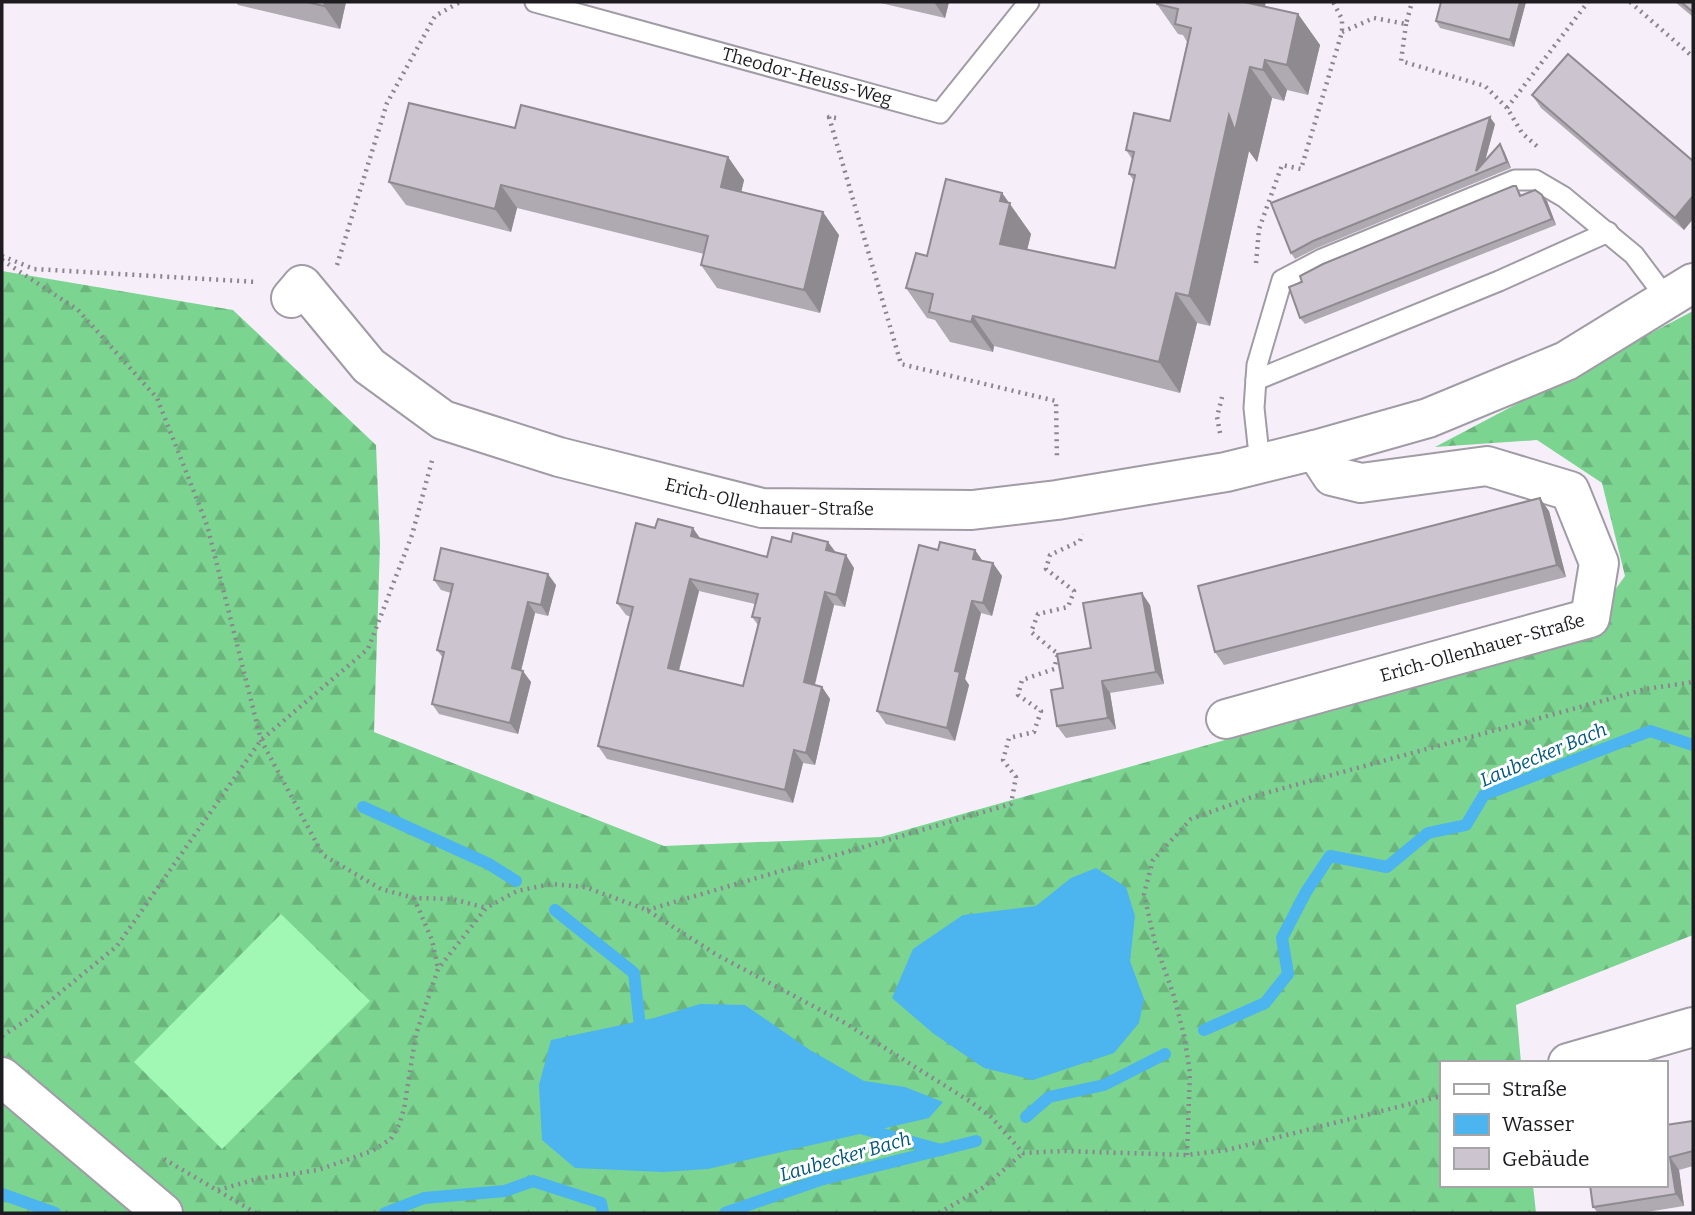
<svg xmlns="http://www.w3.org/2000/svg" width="1695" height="1215" font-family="Bitter,serif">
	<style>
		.forest { fill: url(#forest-firs) }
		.pitch { fill: #a0f8b4 }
		.water { fill: #4cb4ef }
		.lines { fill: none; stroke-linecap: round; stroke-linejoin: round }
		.stream { stroke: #4cb4ef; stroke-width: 12 }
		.lane-casing { stroke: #a19ba6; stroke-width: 23 }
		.street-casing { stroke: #a19ba6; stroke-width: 42 }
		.path { stroke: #8b868e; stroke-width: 4.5; stroke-dasharray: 2 5; stroke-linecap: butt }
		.lane { stroke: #fff; stroke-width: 19 }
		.street { stroke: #fff; stroke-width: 38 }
		.wall { fill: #afa9b1; fill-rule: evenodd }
		.shaded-wall { fill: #8f8990 }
		.building { fill: #ccc4ce; stroke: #8f8990; stroke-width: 2; fill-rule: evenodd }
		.labels { text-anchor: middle; stroke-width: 6; stroke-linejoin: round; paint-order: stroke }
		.street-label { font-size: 18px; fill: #1e1c20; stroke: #fff }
		.water-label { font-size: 19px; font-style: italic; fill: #00567d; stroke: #fff }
	</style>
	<defs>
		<pattern id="forest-firs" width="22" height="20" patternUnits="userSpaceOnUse" patternTransform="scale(1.75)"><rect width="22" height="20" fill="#7cd491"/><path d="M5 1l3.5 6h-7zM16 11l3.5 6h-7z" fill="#6bb57d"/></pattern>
	</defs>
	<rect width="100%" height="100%" fill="#f6effa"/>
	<path class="forest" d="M2,271l231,39 143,135 4,99 -6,188 290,114 217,-9 698,-197 46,-64 -23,-93 -65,-43 -102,7 258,-136v624l-177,70 5,58h-80v122h92l3,28h-1534z"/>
	<path class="pitch" d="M281,914l89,87 -148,148 -88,-87z"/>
	<g class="water">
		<path d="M1096,868l30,19 9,29 -5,45 14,38 -5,24 -25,30 -81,27 -49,-12 -50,-34 -42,-36 21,-49 50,-34 73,-9 35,-28z"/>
		<path d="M700,1004l45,1 65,45 54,31 41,6 38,15 -14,16 -221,51 -45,3 -88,-4 -33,-28 -3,-55 12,-45 103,-22z"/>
	</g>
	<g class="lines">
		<g class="stream">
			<path d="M363,807l126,57 27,17"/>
			<path d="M555,910l79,63 7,62"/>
			<path d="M1204,1030l61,-27 23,-29 -6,-36 24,-46 24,-36 57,11 41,-34 38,-8 18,-30 166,-64 43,14"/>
			<path d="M1026,1117l23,-20 55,-12 61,-31"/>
			<path d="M857,1127l84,23"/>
			<path d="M2,1194l53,19"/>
			<path d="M385,1213l39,-15 81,-7 28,-10 68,22 2,10"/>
			<path d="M725,1213l95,-33 156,-39"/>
		</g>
		<g class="lane-casing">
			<g id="lane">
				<path id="s1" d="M535,2l405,111 89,-111"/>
				<path d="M1256,380l243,-99 109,-49"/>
				<path d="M1260,464l-6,-56 3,-43 25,-85 40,-21 193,-79h20l29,17 70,58 33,44"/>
			</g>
		</g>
		<g class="street-casing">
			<g id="street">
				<path id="s2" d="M291,298l11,-13 67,81 74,54 116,37 203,51 210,2 85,-10 169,-28 89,-22 113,-32 138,-57 127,-78"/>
				<path id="s3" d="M1226,719l364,-101 9,-55 -29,-72 -83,-25 -126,17 -29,-7 -17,-26"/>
				<path d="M1568,1063l125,-36"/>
				<path d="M2,1077l161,136"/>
			</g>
		</g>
		<g class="path">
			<path d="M1630,2l63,55"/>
			<path d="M1406,24l-5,37 84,25 22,22 15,25 18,16"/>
			<path d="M1342,32l32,-14 32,6 6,-22"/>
			<path d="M1507,108l81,-106"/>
			<path d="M836,118l-7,-1 72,247 155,37 1,59"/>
			<path d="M2,256l32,13 223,13"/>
			<path d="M2,260l76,50 79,88 50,127 54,215 62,115 58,34 33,9 39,1 33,9"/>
			<path d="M1256,263l3,-34 23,-64 19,4 41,-137v-13l-9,-17"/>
			<path d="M337,265l50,-162 48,-87 25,-14"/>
			<path d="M1220,433l-3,-16 5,-20"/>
			<path d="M414,898l18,42 6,29"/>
			<path d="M647,910l364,-106 5,-27 -13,-17 6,-22 25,-6 7,-21 -23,-16 4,-15 32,-11 4,-15 -27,-22 7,-18 30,-7 6,-16 -28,-22 4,-14 30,-14 2,-7"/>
			<path d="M2,1036l26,-17 89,-73 144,-206 107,-91 44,-114 21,-78"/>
			<path d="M1187,1155l3,-82 -6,-38 -11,-42 -18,-50 -11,-49 9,-34 38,-41 64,-23 391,-107 47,-7"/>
			<path d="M164,1159l92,54"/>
			<path d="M218,1190l39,-11 61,-9 54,-19 19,-12 8,-14 5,-16 12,-75 22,-65 48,-61 31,-17 34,-7 34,3 62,23 70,45 128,68 126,79 20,15 32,36 40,-2 124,4 40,-5 214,-54"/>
			<path d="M939,1213l45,-26 39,-34"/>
		</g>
		<use href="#lane" class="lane"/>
		<use href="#street" class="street"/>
	</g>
	<g class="wall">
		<path d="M236,2h110l-6,27 -102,-24z"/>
		<path d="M876,2h73l-4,16z"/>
		<path d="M1526,2l-12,45 -74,-19 -4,-7z"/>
		<path d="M1675,2h18v15z"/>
		<path d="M1157,4l107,2 34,8 22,31 -12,50 -21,-5 -3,11 -12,-3 -15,64 -8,-11 -39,175 -13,-3 -17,70 -186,-47 -1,6 -43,-10 -15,-22 -8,-2 -21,-30 21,-32 75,-63 29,41 -4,16 88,18 19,-87 -5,-7 3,-15 -6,-9 44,-29 17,-79 -4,-7 -5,-1z"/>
		<path d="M1532,95l161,66v58l-9,11 -143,-122z"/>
		<path d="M1495,124l-10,37 19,-10 7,17 -194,80 -22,11 -4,-6z"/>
		<path d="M515,128l213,29 16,23 -3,12 98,43 -19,78 -103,-25 -16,-23 3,-11 -187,-46 -6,24 -105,-27 -17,-23z"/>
		<path d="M1516,186l6,10 25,5 9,24 -251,99 -5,-6z"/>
		<path d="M1549,511l17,66 -342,88 -9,-13z"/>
		<path d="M700,539l67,18 69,-4 18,15 -9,39 -11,-2 -19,80 7,2 8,12 -15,66 -12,-2 -10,40 -186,-44 -9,-13 33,-129 -5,-2 -9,-12zM699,591l56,13 -3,13 6,8 -15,61 -64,-15z"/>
		<path d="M938,550h37l7,11 20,15 -10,40 -11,-3 -16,66 4,6 -14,56 -69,-17 -9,-13z"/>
		<path d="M434,580l122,5 -8,31 -13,-3 -14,58 10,11 -13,52 -79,-20 -7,-10 11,-46 -6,-8 14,-57 -10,-3z"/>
		<path d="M1150,605l14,79 -54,9 6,36 -50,9 -9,-12 6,-38 28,-40z"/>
		<path d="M1693,1121v45l-14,4 5,36 -43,7h-43l-5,-6 72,-82z"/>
	</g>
	<g class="shaded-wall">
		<path d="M325,2h21l-6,27 -16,-23z"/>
		<path d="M934,2h15l-4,16z"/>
		<path d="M1239,2h27l-7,29z"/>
		<path d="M1520,2h6l-12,45 -4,-7z"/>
		<path d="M1298,14l22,31 -12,50 -21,-30z"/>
		<path d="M1265,60l22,30 -3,11 -21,-31z"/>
		<path d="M1250,67l22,31 -15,64 -8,-11 -39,175 -21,-30 40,-181z"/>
		<path d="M1490,117l5,7 -13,48 -6,-1z"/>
		<path d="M1500,144l4,7 7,17 -4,-6z"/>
		<path d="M728,157l16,23 -7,30 -16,-23z"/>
		<path d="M501,185l16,23 -6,24 -16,-23z"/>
		<path d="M1002,193l29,41 -10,41 -21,-31v-43z"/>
		<path d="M1542,195l5,6 9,24 -4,-6z"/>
		<path d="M1693,196v23l-9,11 -9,-12z"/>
		<path d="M823,212l16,23 -19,78 -16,-23z"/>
		<path d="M1176,293l21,30 -17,70 -21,-31z"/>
		<path d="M973,316l21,30 -1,6 -22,-30z"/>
		<path d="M1540,498l9,13 17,66 -9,-12z"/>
		<path d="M693,528l9,13 -11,-5z"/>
		<path d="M828,542l9,12 -11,-4z"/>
		<path d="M975,550l9,13 -11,-4z"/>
		<path d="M846,555l8,13 -9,39 -9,-12z"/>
		<path d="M993,563l9,13 -10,40 -9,-13z"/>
		<path d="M548,574l8,11 -8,31 -7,-11z"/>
		<path d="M690,579l9,12 -23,90 -8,-13z"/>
		<path d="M825,592l9,13 -22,90 -8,-13z"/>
		<path d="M1142,593l8,12 14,79 -8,-12z"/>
		<path d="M972,601l9,12 -16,66 4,6 -14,56 -8,-13 8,-57z"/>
		<path d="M528,602l7,11 -16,66 -7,-11z"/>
		<path d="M523,671l8,11 -13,52 -8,-11z"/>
		<path d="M1102,681l8,12 6,36 -8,-11z"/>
		<path d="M822,687l8,12 -15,66 -9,-12z"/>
		<path d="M794,750l9,13 -10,40 -8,-13z"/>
		<path d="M1670,1157l9,13 5,36 -8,-12z"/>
	</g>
	<g class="building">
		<path d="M307,2h18l-1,4z"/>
		<path d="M1157,2h87l54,12 -11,51 -22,-5 -2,10 -13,-3 -15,64 -6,-16 -40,181 -13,-3 -17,69 -186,-46 -2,6 -42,-10 4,-18 -27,-6 10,-35 11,3 19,-77 56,14 -2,8 10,2 -10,41 115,24 20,-93 -6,-1 5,-22 -8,-2 8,-37 36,8 21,-93 -16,-4 3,-15 -21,-5z"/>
		<path d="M1441,2h79l-10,38 -74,-19z"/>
		<path d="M1681,2h12v10z"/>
		<path d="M1568,54l125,107v35l-18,22 -143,-123z"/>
		<path d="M409,103l106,25 6,-23 207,52 -7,30 102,25 -19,78 -103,-25 7,-29 -207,-51 -6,24 -106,-27z"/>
		<path d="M1490,117l-14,54 24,-27 7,18 -194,79 -22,12 -20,-50z"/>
		<path d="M1513,186h3l4,10 15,-6 7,5 10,24 -252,99 -11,-31 13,-5 -2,-6 23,-12z"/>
		<path d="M1540,498l17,67 -342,87 -17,-66z"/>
		<path d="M658,519l35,9 -2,8 76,21 5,-20 19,5 2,-9 35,9 -2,8 20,5 -10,40 -11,-3 -21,90 18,5 -16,66 -12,-3 -9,40 -187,-44 35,-139 -16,-4 19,-80 19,5zM690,579l68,15 -6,23 8,1 -17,68 -75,-18z"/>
		<path d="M940,542l35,8 -2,9 20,4 -10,40 -11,-2 -17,70 5,1 -13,56 -70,-17 42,-166 19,5z"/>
		<path d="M441,548l107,26 -7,31 -13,-3 -16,66 11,3 -13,52 -78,-19 12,-52 -7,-2 16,-66 -19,-4z"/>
		<path d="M1142,593l14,79 -54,9 6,37 -51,8 -6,-36 12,-2 -6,-34 34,-6 -8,-45z"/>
		<path d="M1693,1121v30l-23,6 6,37 -83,13 -3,-22h75v-60z"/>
	</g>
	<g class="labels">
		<g class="street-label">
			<text dy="6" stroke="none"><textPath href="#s1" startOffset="282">Theodor-Heuss-Weg</textPath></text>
			<text dy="6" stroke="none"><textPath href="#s2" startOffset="551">Erich-Ollenhauer-Straße</textPath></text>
			<text dy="6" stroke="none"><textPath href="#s3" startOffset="266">Erich-Ollenhauer-Straße</textPath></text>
		</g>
		<g class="water-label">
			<text transform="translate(1543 754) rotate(-23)" y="7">Laubecker Bach</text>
			<text transform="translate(845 1156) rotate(-16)" y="7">Laubecker Bach</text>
		</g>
	</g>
	<rect width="1695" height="1215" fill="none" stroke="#1e1c20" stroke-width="7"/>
	<rect x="1440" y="1061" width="228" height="126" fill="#ffffff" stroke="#a5a4a6" stroke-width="2"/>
	<rect x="1454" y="1084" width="35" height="10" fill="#ffffff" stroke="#a5a4a6" stroke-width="2"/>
	<text x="1502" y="1096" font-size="21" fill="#1e1c20">Straße</text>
	<rect x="1454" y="1114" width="35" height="21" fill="#4cb4ef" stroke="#a5a4a6" stroke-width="2"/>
	<text x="1502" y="1131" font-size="21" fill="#1e1c20">Wasser</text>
	<rect x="1454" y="1148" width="35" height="21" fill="#ccc4ce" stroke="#a5a4a6" stroke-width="2"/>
	<text x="1502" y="1166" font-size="21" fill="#1e1c20">Gebäude</text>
</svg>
